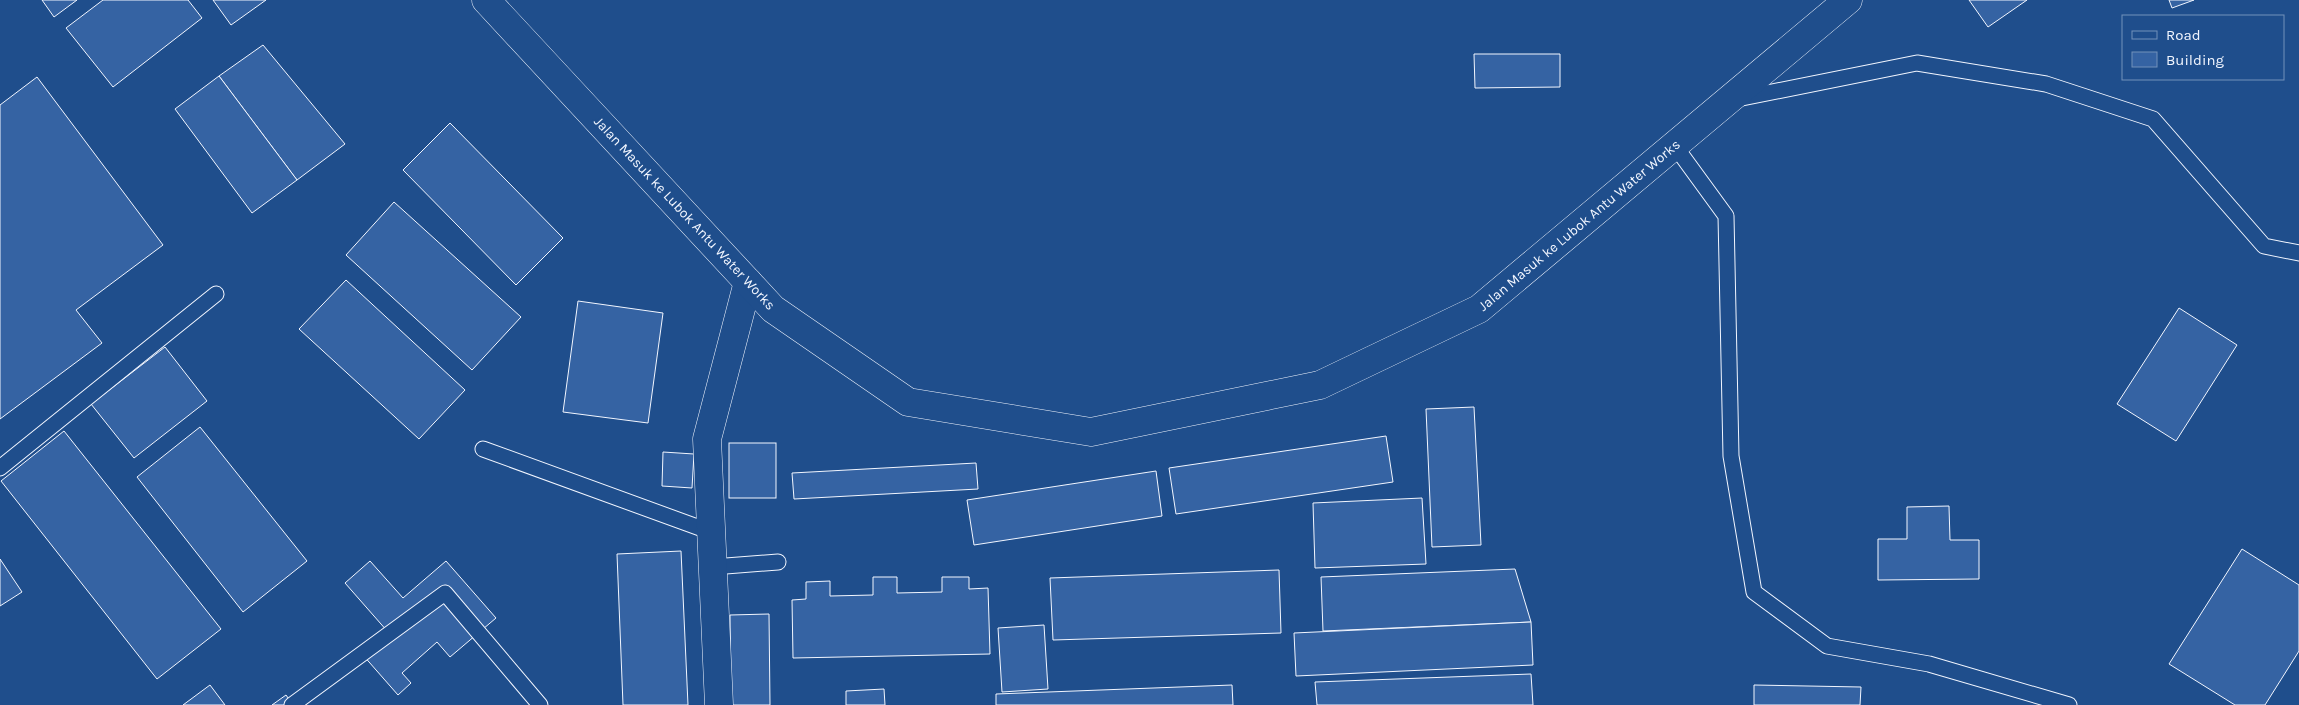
<svg xmlns="http://www.w3.org/2000/svg" width="2299" height="705" font-family="Karla,sans-serif">
	<style>
		.building { fill: #3563a3; stroke: #f2f6ff }
		.lines { fill: none; stroke-linecap: round; stroke-linejoin: round }
		.service-casing { stroke: #f2f6ff; stroke-width: 17 }
		.minor-casing { stroke: #f2f6ff; stroke-width: 29 }
		.primary-casing { stroke: #f2f6ff; stroke-width: 29 }
		.service { stroke: #1f4e8c; stroke-width: 15 }
		.minor { stroke: #1f4e8c; stroke-width: 28 }
		.primary { stroke: #1f4e8c; stroke-width: 28 }
		.labels { text-anchor: middle; stroke-width: 4; stroke-linejoin: round; paint-order: stroke }
		.street-label { font-size: 14px; fill: #f2f6ff; stroke: #1f4e8c }
	</style>
	<rect width="100%" height="100%" fill="#1f4e8c"/>
	<g class="building">
		<path d="M42,0h35l-23,17z"/>
		<path d="M103,0h85l14,18 -89,69 -47,-59z"/>
		<path d="M213,0h53l-35,25z"/>
		<path d="M1969,0h58l-39,27z"/>
		<path d="M2169,0h25l-22,8z"/>
		<path d="M263,45l82,99 -48,36 -78,-104z"/>
		<path d="M1474,54h86v33l-85,1z"/>
		<path d="M219,76l78,104 -45,33 -77,-104z"/>
		<path d="M37,77l126,168 -87,65 26,33 -102,76v-314z"/>
		<path d="M450,123l113,115 -47,47 -113,-115z"/>
		<path d="M394,202l127,115 -49,53 -126,-115z"/>
		<path d="M346,280l119,110 -46,49 -120,-110z"/>
		<path d="M578,301l85,12 -15,110 -85,-11z"/>
		<path d="M2179,308l58,37 -61,96 -59,-37z"/>
		<path d="M165,347l42,54 -73,57 -43,-54z"/>
		<path d="M1474,407l7,138 -49,2 -6,-138z"/>
		<path d="M200,427l107,134 -64,51 -106,-135z"/>
		<path d="M64,431l157,198 -64,50 -156,-198z"/>
		<path d="M1386,436l7,46 -217,32 -7,-46z"/>
		<rect x="729" y="443" width="47" height="55"/>
		<path d="M663,452l31,2 -2,34 -30,-2z"/>
		<path d="M976,463l2,26 -184,10 -2,-26z"/>
		<path d="M1156,471l6,45 -188,29 -7,-45z"/>
		<path d="M1422,498l4,66 -111,4 -2,-65z"/>
		<path d="M1949,506l1,34h29v39l-101,1v-41h29v-32z"/>
		<path d="M2242,549l57,36v66l-34,54h-30l-66,-41z"/>
		<path d="M681,551l7,154h-65l-6,-151z"/>
		<path d="M0,559l22,33 -22,14z"/>
		<path d="M370,561l33,37 43,-37 50,57 -46,39 -13,-15 -35,31 9,10 -13,12 -36,-41 26,-22 -43,-49z"/>
		<path d="M1515,569l16,53 -208,9 -2,-54z"/>
		<path d="M1279,570l2,63 -228,7 -3,-62z"/>
		<path d="M873,577h24v16l45,-1v-15h27v12l19,-1 2,66 -197,4 -1,-58 14,-1v-17l24,-1v15l43,-1z"/>
		<path d="M769,614l1,91h-39l-1,-90z"/>
		<path d="M1531,622l2,43 -237,11 -2,-43z"/>
		<path d="M1044,625l4,64 -46,3 -4,-64z"/>
		<path d="M1531,674l2,31h-216l-2,-23z"/>
		<path d="M210,685l15,20h-42z"/>
		<path d="M1232,685l1,20h-237v-11z"/>
		<path d="M1754,685l107,2 -1,18h-106z"/>
		<path d="M884,689l1,16h-39v-14z"/>
		<path d="M286,695l7,10h-21z"/>
	</g>
	<g class="lines">
		<g class="service-casing">
			<g id="service">
				<path d="M1737,99l180,-36 129,21 107,35 111,127 35,7"/>
				<path d="M1675,146l51,70 5,240 23,136 73,54 102,18 140,41"/>
				<path d="M483,449l228,83"/>
				<path d="M0,468l216,-174"/>
				<path d="M713,567l65,-5"/>
				<path d="M292,705l153,-112 95,112"/>
			</g>
		</g>
		<g class="minor-casing">
			<path id="minor" d="M719,705l-12,-266 41,-157"/>
		</g>
		<g class="primary-casing">
			<path id="primary" d="M486,0l287,309 135,93 183,30 229,-47 159,-76 369,-309"/>
		</g>
		<use href="#service" class="service"/>
		<use href="#minor" class="minor"/>
		<use href="#primary" class="primary"/>
	</g>
	<g class="labels">
		<g class="street-label">
			<text transform="translate(685 213) rotate(47)" y="5">Jalan Masuk ke Lubok Antu Water Works</text>
			<text transform="translate(1579 225) rotate(-40)" y="5">Jalan Masuk ke Lubok Antu Water Works</text>
		</g>
	</g>
	<rect x="2122" y="15" width="162" height="65" fill="#1f4e8c" stroke="#7391ba"/>
	<rect x="2132" y="31" width="25" height="8" fill="#1f4e8c" stroke="#7391ba"/>
	<text x="2166" y="40" font-size="15" fill="#f2f6ff">Road</text>
	<rect x="2132" y="52" width="25" height="15" fill="#3563a3" stroke="#7391ba"/>
	<text x="2166" y="65" font-size="15" fill="#f2f6ff">Building</text>
</svg>
